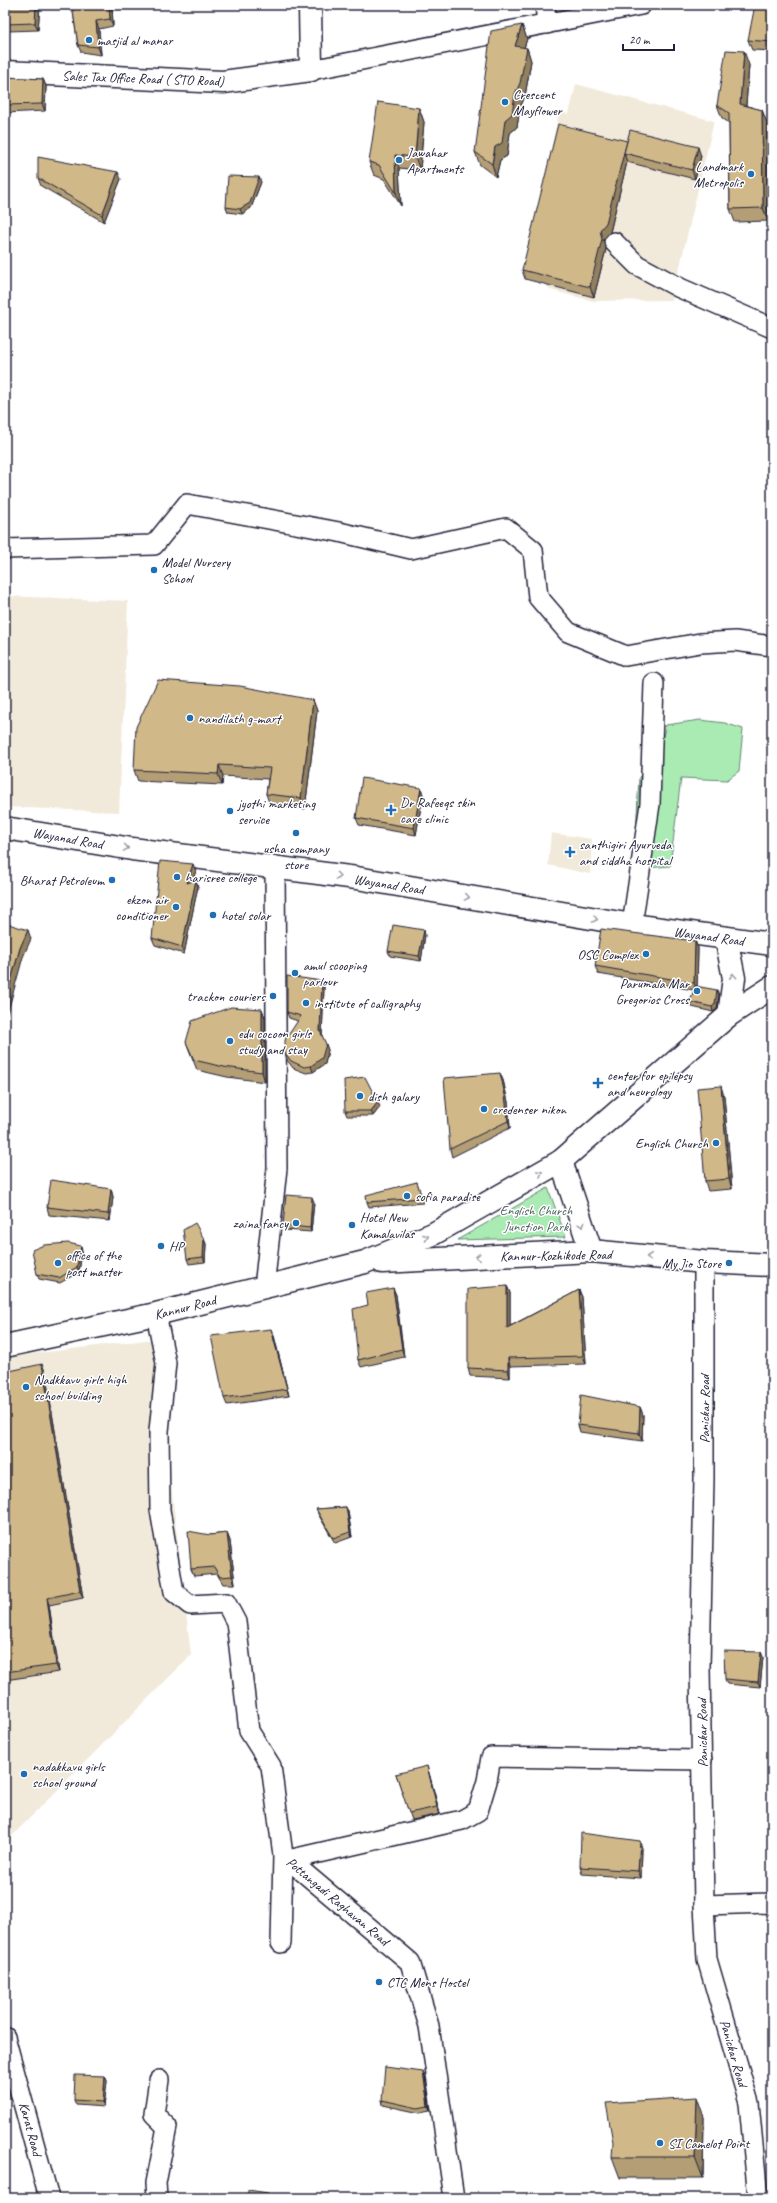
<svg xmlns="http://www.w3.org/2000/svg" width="777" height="2203" font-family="Caveat,sans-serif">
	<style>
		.built { fill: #f1eadb }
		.green { fill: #aaebb3; stroke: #668677 }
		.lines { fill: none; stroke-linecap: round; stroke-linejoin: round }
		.minor-casing { stroke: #22223b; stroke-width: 22 }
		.tertiary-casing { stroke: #22223b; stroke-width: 25 }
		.primary-casing { stroke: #22223b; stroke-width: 25 }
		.minor { stroke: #fff; stroke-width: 19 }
		.tertiary { stroke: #fff; stroke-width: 22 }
		.primary { stroke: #fff; stroke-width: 22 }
		.wall { fill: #b39e75; stroke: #22223b }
		.shaded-wall { fill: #92815f; stroke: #22223b }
		.building { fill: #d0b888; stroke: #22223b }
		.oneway { stroke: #9c9ca7 }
		.poi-dot { fill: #1f6fb2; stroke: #fff; stroke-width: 1.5 }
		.labels { text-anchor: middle; stroke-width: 3; stroke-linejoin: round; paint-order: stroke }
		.poi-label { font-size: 14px; fill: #22223b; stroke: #fff; text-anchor: start }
		.street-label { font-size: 14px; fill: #22223b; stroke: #fff }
		.park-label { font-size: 14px; fill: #4b5e5f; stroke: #fff }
	</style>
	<rect width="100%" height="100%" fill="#fff"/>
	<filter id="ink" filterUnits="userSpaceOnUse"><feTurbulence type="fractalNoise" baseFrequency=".025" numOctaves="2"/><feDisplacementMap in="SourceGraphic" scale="8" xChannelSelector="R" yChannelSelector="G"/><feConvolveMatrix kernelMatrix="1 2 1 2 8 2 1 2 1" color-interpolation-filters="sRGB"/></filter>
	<g filter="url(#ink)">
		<g class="built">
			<path d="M576,84l138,37 -42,179 -79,1 -43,-11 -22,-31 31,-147 10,2z"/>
			<path d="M5,596l123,5 -9,211 -114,-5z"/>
			<path d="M551,833l41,6 -2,35 -42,-9z"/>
			<path d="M154,1339l37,316 -186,188v-486z"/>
		</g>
		<g class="green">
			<path d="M700,720l25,3 18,6 -4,42 -12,9 -46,-2 -11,88 -36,3 5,-92 17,-15 10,-37z"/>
			<path d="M548,1188l18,49 -109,3z"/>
		</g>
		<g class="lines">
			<g class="minor-casing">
				<g id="minor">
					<path d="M545,5l2,19"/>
					<path d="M311,70l330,-65"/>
					<path d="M614,242l23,23 43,23 92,40"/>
					<path d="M5,549l149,-4 33,-41 152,28 72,17 95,-21 27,22 5,47 30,35 58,24 74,-13 35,-2 37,5"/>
					<path d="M632,925l18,-121 4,-121"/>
					<path d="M704,1262v217l-4,189 4,237 3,54 42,144 9,95"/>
					<path d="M264,1288l13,-120 -2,-301"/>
					<path d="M156,1314l10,49 -7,68 1,79 14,82 16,13 36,-2 10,19 13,109 22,35 12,89 127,107 19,64 25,172"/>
					<path d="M288,1860l174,-40 16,-9 9,-30 4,-24 211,3"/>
					<path d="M704,1905l68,-2"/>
					<path d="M281,1943l2,-88"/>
					<path d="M5,2037l44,161"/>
					<path d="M157,2198l-1,-15 11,-56 -13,-13 5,-34"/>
				</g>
			</g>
			<g class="tertiary-casing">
				<path id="tertiary" d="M5,72l218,10 88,-12 -1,-65"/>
			</g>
			<g class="primary-casing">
				<g id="primary">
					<path d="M5,828l127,21 225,29 275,47 140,19"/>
					<path d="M726,938l8,40 -5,37"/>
					<path d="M561,1161l30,90"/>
					<path d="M382,1262l209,-11 113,11 68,3"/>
					<path d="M5,1346l151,-32 209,-52 68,-28 128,-73 168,-146 43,-28"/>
				</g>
			</g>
			<use href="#minor" class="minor"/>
			<use href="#tertiary" class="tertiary"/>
			<use href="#primary" class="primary"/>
		</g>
		<g class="wall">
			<path d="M7,5h33l-2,25 -30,1 -2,-7z"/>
			<path d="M72,5h40l1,21 -14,3 2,26 -20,-3 -3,-7z"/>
			<path d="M772,5v46l-20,-1 -4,-10z"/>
			<path d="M522,25l5,14 -3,9h3l4,13 -6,35 -5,12 -3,19 -7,6 -3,23 -7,4 -4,17 -16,-12 -5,-13z"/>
			<path d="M749,65l-3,41 16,4 5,13 1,98 -33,1 -5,-13 -1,-86 -7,-5 -5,-13z"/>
			<path d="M5,77l38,2 3,7 -1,25 -40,2z"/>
			<path d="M419,108l5,14 -4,48 -21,-2 2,38 -17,-27 -10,-4 -5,-13z"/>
			<path d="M627,141l74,15 -6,23 -68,-17 -17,70 -7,8 3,9 -12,48 -69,-18 -3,-9z"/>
			<path d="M38,178l83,1 -17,43 -63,-36z"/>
			<path d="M261,182l-10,26 -9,6 -14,-2 -2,-5z"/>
			<path d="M313,700l4,11 -12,98 -35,-4 -4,-11 2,-15 -45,-3 -1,9 -84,-4 -4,-11z"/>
			<path d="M421,788l2,7 -7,40 -57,-10 -3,-7z"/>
			<path d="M196,871l-4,10 6,5 -14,68 -29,-9 -3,-7z"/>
			<path d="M425,935l-4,26 -31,-5 -2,-5z"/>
			<path d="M695,941l3,7 -1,38 22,9 -2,14 -4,3 -21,-5 -2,-5 4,-12 -96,-16 -3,-8z"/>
			<path d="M324,987l-2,49 6,14 -3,14 -12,8 -7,1 -13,-5 -6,-8 -2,-7 13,-32 -9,-3 -2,-6z"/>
			<path d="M262,1009l3,9v64l-38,-5 -30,-7 -11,-28z"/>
			<path d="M503,1080l5,22 2,26 -58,29 -2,-8z"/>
			<path d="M724,1096l8,93 -24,2 -3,-10z"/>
			<path d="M380,1107l-7,9h-26l-2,-5z"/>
			<path d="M417,1182l6,21 -54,4 -2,-5z"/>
			<path d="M111,1189l2,8 -3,24 -61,-6 -2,-8z"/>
			<path d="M314,1202l-3,30 -26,-2 -2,-5z"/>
			<path d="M204,1239l2,5 -1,18 -16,2 -2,-5z"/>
			<path d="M82,1251l-3,21 -19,11 -21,-4 -2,-5z"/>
			<path d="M507,1286l3,7v33l69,-36 3,7 4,67 -76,2v12l-40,-2 -2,-8z"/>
			<path d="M393,1288l3,7 8,62 -43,10 -3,-7 10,-55z"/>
			<path d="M274,1336l15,60 -62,9 -3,-7z"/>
			<path d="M45,1371l38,227 -34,7 10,67 -54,8v-308z"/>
			<path d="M640,1407l3,8 -1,26 -62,-9 -2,-7z"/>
			<path d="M346,1507l2,5 4,25 -17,6 -17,-29 -1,-5z"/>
			<path d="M227,1533l3,8 5,43h-12l-6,-10 -23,2 -3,-7 19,-34z"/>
			<path d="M761,1652l2,5 -3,30 -33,-3 -2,-5z"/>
			<path d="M429,1773l11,41 -28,6 -16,-46z"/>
			<path d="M642,1848l-1,30 -59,-4 -2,-7z"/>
			<path d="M423,2072l2,5 5,34 -10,2 -37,-8 -1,-5z"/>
			<path d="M105,2076l2,5 -3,26 -28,-2 -2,-5z"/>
			<path d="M704,2117l-1,61h-83l-8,-21z"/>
		</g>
		<g class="shaded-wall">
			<path d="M36,5h4l-2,25 -3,-7z"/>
			<path d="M109,5h3l1,21 -3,-7z"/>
			<path d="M96,21l3,8 2,26 -3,-8z"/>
			<path d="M522,25l5,14 -7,20 -5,-13z"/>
			<path d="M527,48l4,13 -6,35 -5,12 -3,19 -7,6 -3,23 -7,4 -4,17 -4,-13 3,-17 20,-53z"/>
			<path d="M744,51l5,14 -4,53 -5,-14z"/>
			<path d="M43,79l3,7 -1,25 -3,-7z"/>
			<path d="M419,108l5,14 -4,48 -5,-13z"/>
			<path d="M762,110l5,13 1,98 -5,-13z"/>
			<path d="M698,147l3,9 -6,23 -3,-9z"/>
			<path d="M624,153l3,9 -17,70 -7,8 3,9 -12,48 -4,-10 10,-57z"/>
			<path d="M395,155l4,13 2,38 -5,-13z"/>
			<path d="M118,172l3,7 -17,43 -2,-7z"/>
			<path d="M259,177l2,5 -10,26 -9,6 -2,-5z"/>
			<path d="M313,700l4,11 -12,98 -4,-11z"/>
			<path d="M219,765l4,11 -1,9 -4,-11z"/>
			<path d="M421,788l2,7 -7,40 -2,-7z"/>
			<path d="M193,864l3,7 -7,19 -2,-7z"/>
			<path d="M196,880l2,6 -14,68 -2,-7z"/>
			<path d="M28,930l3,9 -8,18 -18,65v-21l15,-53z"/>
			<path d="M424,930l1,5 -4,26 -2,-5z"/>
			<path d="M695,941l3,7 -1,43 -3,-8z"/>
			<path d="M322,981l2,6 -2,50 -2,-6z"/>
			<path d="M717,990l2,5 -2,14 -4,3 -1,-5z"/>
			<path d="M262,1009l3,9v64l-3,-10z"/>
			<path d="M326,1044l2,6 -3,14 -12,8 -2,-6z"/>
			<path d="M500,1073l3,7 5,22 2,26 -2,-7z"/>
			<path d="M721,1086l3,10 8,93 -3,-10z"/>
			<path d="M378,1102l2,5 -7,9 -2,-5z"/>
			<path d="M111,1189l2,8 -3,24 -2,-7z"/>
			<path d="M312,1197l2,5 -3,30 -1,-4z"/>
			<path d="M204,1239l2,5 -1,18 -2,-5z"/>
			<path d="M81,1246l1,5 -3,21 -2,-5z"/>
			<path d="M507,1286l3,7v42l-3,-7z"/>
			<path d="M393,1288l3,7 8,62 -2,-8z"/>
			<path d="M579,1290l3,7 4,67 -3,-8z"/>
			<path d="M271,1329l3,7 15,60 -2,-7z"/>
			<path d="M508,1358l2,8v12l-2,-8z"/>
			<path d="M42,1364l3,7 38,227 -3,-7z"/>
			<path d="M640,1407l3,8 -1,26 -3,-8z"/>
			<path d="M346,1507l2,5 4,25 -2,-5z"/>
			<path d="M227,1533l3,8 5,43 -3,-8z"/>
			<path d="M47,1598l2,7 10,67 -3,-7z"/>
			<path d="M761,1652l2,5 -3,30 -2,-5z"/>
			<path d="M427,1766l2,7 11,41 -3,-7z"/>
			<path d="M640,1841l2,7 -1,30 -3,-7z"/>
			<path d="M423,2072l2,5 5,34 -2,-5z"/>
			<path d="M105,2076l2,5 -3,26 -1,-5z"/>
			<path d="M697,2097l7,20 -1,61 -8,-21z"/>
		</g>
		<g class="building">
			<path d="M7,5h29l-1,18 -29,1z"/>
			<path d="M72,5h37l1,14 -14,2 2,26 -20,-2z"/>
			<path d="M755,5h17v37l-24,-2z"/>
			<path d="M522,25l-7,21 12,2 -7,35 -5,11 -3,20 -7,6 -3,23 -7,4 -3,17 -17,-12 16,-121z"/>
			<path d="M726,50l18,1 -4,53 22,6 1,98 -33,1 -1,-96 -12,-8z"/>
			<path d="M5,77l38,2 -1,25 -37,1z"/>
			<path d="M378,102l41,6 -4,49 -20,-2 1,38 -17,-28 -10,-3z"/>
			<path d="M558,124l69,17 -21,82 -6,7 2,9 -12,48 -68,-17z"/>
			<path d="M630,130l68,17 -6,23 -68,-17z"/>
			<path d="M38,157l80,15 -16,43 -64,-37z"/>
			<path d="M228,176l31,1 -9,26 -10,6 -14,-2z"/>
			<path d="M158,680l82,6 73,14 -12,98 -35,-4 4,-26 -51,-3 -1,9 -84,-4 2,-43z"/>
			<path d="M362,778l59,10 -7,40 -58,-10z"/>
			<path d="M160,861l33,3 -6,19 9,-3 -14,67 -30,-9z"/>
			<path d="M5,923l23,7 -8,18 -15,53z"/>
			<path d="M393,925l31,5 -5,26 -31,-5z"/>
			<path d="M601,929l94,12 -1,42 -99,-17z"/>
			<path d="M287,976l35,5 -2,50 6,13 -4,14 -11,8 -7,1 -13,-6 -6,-8v-13l16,-24 -14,-4z"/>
			<path d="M695,986l22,4 -2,14 -3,3 -22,-5z"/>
			<path d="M231,1007l31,2v63l-38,-5 -30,-7 -8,-18 6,-21z"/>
			<path d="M500,1073l5,22 3,26 -58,28 -6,-71z"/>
			<path d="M365,1077l13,25 -7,9h-26l-1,-31z"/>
			<path d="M721,1086l8,93 -24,2 -8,-93z"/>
			<path d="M51,1180l60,9 -3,25 -61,-7z"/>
			<path d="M417,1182l5,16 -55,4 -1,-7z"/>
			<path d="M286,1195l26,2 -2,31 -27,-3z"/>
			<path d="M195,1223l9,16 -1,18 -16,2 -4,-29z"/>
			<path d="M68,1243l13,3 -4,21 -18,11 -22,-4 -5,-24 12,-5z"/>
			<path d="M507,1286v42l72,-38 4,66 -75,2v12l-40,-2v-79z"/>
			<path d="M393,1288l9,61 -44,11 -5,-51 15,-4 -2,-12z"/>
			<path d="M271,1329l16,60 -63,9 -13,-62z"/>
			<path d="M42,1364l38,227 -33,7 9,67 -51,7v-300z"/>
			<path d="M581,1395l59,12 -1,26 -61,-8z"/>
			<path d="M346,1507l4,25 -17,6 -17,-29z"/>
			<path d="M188,1531l22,4 17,-2 5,43 -12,1 -6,-10 -23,2z"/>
			<path d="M724,1651l37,1 -3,30 -33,-3z"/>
			<path d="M427,1766l10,41 -28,6 -13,-39z"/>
			<path d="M581,1833l59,8 -2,30 -58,-4z"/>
			<path d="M385,2067l38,5 5,34 -10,2 -36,-8z"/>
			<path d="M75,2075l30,1 -2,26 -29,-2z"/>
			<path d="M697,2097l-2,60h-83l1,-15 -7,-39z"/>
			<path d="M248,2190l20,3v5h-20z"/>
			<path d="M305,2196l8,2h-8z"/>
		</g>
		<defs><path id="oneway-chevron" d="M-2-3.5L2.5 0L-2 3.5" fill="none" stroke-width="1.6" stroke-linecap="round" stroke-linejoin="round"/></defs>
		<g class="oneway">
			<use href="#oneway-chevron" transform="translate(126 848) rotate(9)"/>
			<use href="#oneway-chevron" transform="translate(338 876) rotate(7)"/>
			<use href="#oneway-chevron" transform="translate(467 897) rotate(10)"/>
			<use href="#oneway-chevron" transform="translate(595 919) rotate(10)"/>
			<use href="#oneway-chevron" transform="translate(733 976) rotate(-94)"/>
			<use href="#oneway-chevron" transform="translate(540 1173) rotate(-30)"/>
			<use href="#oneway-chevron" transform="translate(582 1225) rotate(72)"/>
			<use href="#oneway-chevron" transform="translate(426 1237) rotate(-22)"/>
			<use href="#oneway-chevron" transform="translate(478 1257) rotate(177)"/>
			<use href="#oneway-chevron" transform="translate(649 1257) rotate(-175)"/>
		</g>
	</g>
	<g class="poi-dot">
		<circle cx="89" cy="40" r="4"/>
		<circle cx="505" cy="102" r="4"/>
		<circle cx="399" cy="160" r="4"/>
		<circle cx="751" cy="174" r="4"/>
		<circle cx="154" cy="570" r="4"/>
		<circle cx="190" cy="718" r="4"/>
		<path d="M389 804h4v4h4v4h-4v4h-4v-4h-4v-4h4z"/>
		<circle cx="230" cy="811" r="4"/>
		<circle cx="296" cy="833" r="4"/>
		<path d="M568 846h4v4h4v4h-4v4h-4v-4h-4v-4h4z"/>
		<circle cx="177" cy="877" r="4"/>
		<circle cx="112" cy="880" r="4"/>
		<circle cx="176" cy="907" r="4"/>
		<circle cx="213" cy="915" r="4"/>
		<circle cx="646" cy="954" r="4"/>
		<circle cx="295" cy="973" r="4"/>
		<circle cx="697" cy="991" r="4"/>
		<circle cx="273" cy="996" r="4"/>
		<circle cx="306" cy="1003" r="4"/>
		<circle cx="230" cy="1041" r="4"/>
		<path d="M596 1077h4v4h4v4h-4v4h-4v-4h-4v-4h4z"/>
		<circle cx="360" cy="1096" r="4"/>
		<circle cx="484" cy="1109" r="4"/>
		<circle cx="716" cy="1143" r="4"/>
		<circle cx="407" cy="1196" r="4"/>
		<circle cx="296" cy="1223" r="4"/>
		<circle cx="352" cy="1225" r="4"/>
		<circle cx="161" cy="1246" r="4"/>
		<circle cx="58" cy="1263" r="4"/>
		<circle cx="729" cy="1263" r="4"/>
		<circle cx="26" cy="1387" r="4"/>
		<circle cx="24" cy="1774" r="4"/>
		<circle cx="379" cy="1982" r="4"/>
		<circle cx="660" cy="2143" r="4"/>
	</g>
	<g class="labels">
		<g class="poi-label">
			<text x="97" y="45">masjid al manar</text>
			<text x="513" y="99">Crescent<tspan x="513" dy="16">Mayflower</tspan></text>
			<text x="407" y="157">Jawahar<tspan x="407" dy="16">Apartments</tspan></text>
			<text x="743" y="171" text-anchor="end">Landmark<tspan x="743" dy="16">Metropolis</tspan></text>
			<text x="162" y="567">Model Nursery<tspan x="162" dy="16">School</tspan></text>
			<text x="198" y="723">nandilath g-mart</text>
			<text x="400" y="807">Dr Rafeeqs skin<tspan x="400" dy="16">care clinic</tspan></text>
			<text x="238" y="808">jyothi marketing<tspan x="238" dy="16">service</tspan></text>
			<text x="579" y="849">santhigiri Ayurveda<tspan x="579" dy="16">and siddha hospital</tspan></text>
			<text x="296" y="853" text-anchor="middle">usha company<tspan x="296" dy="16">store</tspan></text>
			<text x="185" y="882">harisree college</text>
			<text x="104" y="885" text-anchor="end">Bharat Petroleum</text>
			<text x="168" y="904" text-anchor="end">ekzon air<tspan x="168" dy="16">conditioner</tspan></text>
			<text x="221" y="920">hotel solar</text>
			<text x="638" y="959" text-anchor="end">OSC Complex</text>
			<text x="303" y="970">amul scooping<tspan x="303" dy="16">parlour</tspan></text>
			<text x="689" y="988" text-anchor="end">Parumala Mar<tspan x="689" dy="16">Gregorios Cross</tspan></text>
			<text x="265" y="1001" text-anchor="end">trackon couriers</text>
			<text x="314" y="1008">institute of calligraphy</text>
			<text x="238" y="1038">edu cocoon girls<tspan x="238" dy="16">study and stay</tspan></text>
			<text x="607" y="1080">center for epilepsy<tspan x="607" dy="16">and neurology</tspan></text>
			<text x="368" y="1101">dish galary</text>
			<text x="492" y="1114">credenser nikon</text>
			<text x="708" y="1148" text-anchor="end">English Church</text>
			<text x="415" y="1201">sofia paradise</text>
			<text x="360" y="1222">Hotel New<tspan x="360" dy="16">Kamalavilas</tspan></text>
			<text x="288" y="1228" text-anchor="end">zaina fancy</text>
			<text x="169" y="1251">HP</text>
			<text x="66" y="1260">office of the<tspan x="66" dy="16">post master</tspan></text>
			<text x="721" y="1268" text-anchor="end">My Jio Store</text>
			<text x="34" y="1384">Nadkkavu girls high<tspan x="34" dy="16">school building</tspan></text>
			<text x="32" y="1771">nadakkavu girls<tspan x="32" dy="16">school ground</tspan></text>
			<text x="387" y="1987">CTC Mens Hostel</text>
			<text x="668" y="2148">SI Camelot Point</text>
		</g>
		<g class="street-label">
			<text transform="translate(143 78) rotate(2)" y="5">Sales Tax Office Road ( STO Road)</text>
			<text transform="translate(68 838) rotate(10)" y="5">Wayanad Road</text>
			<text transform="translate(389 884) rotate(9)" y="5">Wayanad Road</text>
			<text transform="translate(709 936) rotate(8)" y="5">Wayanad Road</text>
			<text transform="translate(556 1255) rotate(-1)" y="5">Kannur-Kozhikode Road</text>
			<text transform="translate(185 1307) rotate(-14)" y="5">Kannur Road</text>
			<text transform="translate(704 1409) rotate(-90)" y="5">Panickar Road</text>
			<text transform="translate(702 1733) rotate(-91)" y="5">Panickar Road</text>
			<text transform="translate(338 1901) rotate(40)" y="5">Pottangadi Raghavan Road</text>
			<text transform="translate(734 2053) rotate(74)" y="5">Panickar Road</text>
			<text transform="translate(31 2129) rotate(75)" y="5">Karat Road</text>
		</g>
		<g class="park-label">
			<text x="536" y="1215">English Church<tspan x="536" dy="16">Junction Park</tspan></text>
		</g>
	</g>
	<rect width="777" height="2203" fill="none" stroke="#fff" stroke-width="20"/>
	<rect x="10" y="10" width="757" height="2183" fill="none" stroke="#22223b" stroke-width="1.5" filter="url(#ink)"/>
	<path d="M623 44v6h51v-6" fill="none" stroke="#22223b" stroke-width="2"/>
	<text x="629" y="44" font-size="12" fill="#22223b" stroke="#ffffff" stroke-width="3" paint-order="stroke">20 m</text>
</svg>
